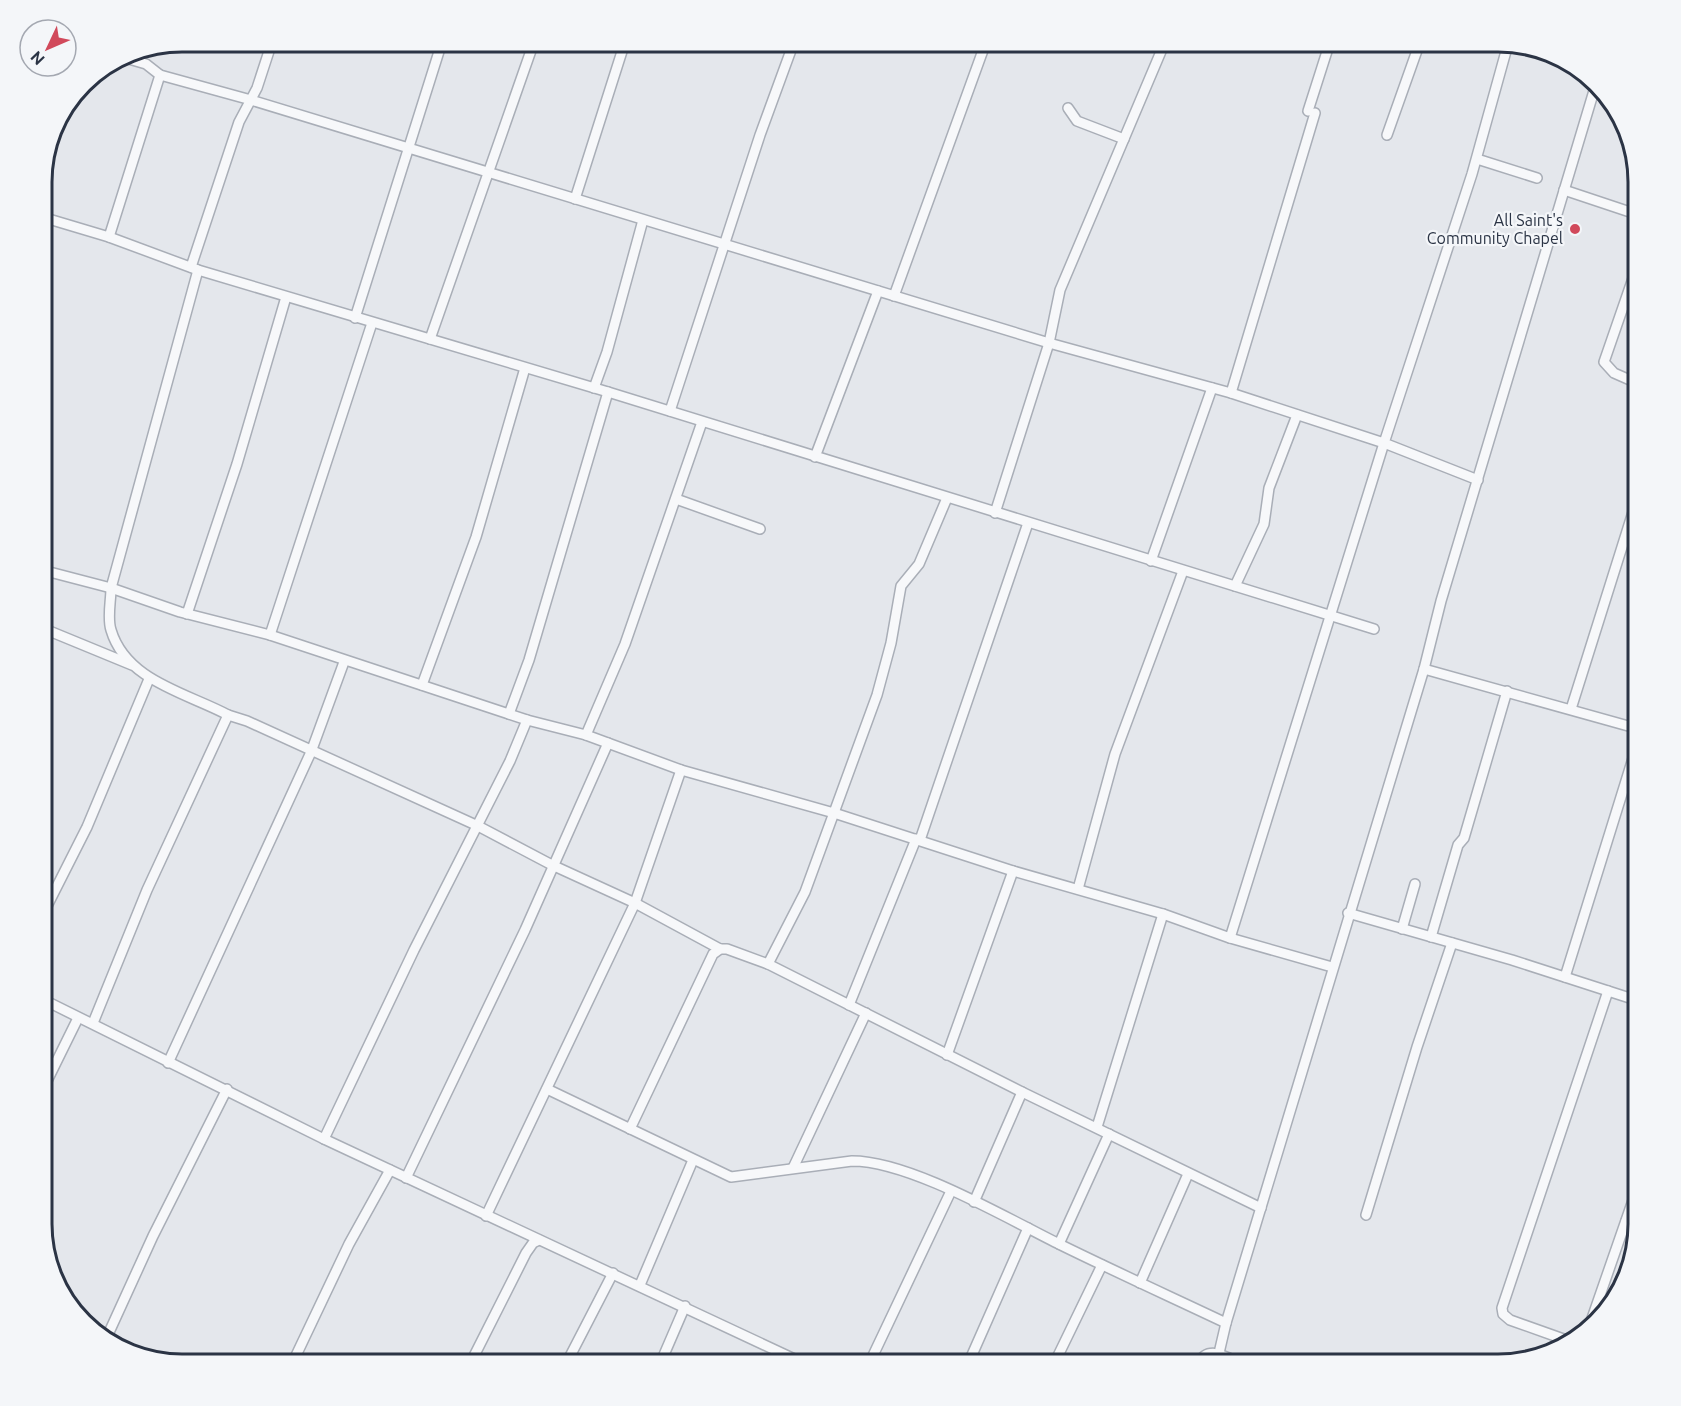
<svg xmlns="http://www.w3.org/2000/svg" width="1681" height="1406" font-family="Ubuntu,sans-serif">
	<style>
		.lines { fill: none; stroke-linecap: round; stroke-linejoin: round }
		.minor-casing { stroke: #a9aeb7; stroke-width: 12 }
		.minor { stroke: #f7f8fa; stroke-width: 9 }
		.poi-dot { fill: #d1495b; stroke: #f4f6f9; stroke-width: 2 }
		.labels { text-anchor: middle; stroke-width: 4.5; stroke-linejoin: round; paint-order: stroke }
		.poi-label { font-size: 16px; fill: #2b3445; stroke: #f4f6f9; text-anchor: end }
		.rim { fill: none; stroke: #2b3445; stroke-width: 3 }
	</style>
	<rect width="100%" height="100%" fill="#e4e7ec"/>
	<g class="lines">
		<g class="minor-casing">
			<g id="minor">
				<path d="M122,57l24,7 14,11 91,25 798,243 182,50 153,50 -154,495"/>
				<path d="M1068,108l9,13 47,18"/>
				<path d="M1308,111l22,-69"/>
				<path d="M1387,135l33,-93"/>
				<path d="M1477,159l60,19"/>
				<path d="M1564,190l75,25"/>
				<path d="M575,199l50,-157"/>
				<path d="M42,217l67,20 89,33 410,122 766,237"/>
				<path d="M109,237l51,-162"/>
				<path d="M191,267l48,-145 18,-34 15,-46"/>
				<path d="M894,296l92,-254"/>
				<path d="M355,318l87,-276"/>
				<path d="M430,339l104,-297"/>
				<path d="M1639,384l-25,-11 -10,-11 35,-101"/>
				<path d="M594,388l13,-36 36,-132"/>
				<path d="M1231,393l84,-280"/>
				<path d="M670,411l90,-276 34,-93"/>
				<path d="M815,457l63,-166"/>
				<path d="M1478,480l-94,-37 88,-269 36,-130"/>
				<path d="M676,499l84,30"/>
				<path d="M995,513l54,-170 11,-53 105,-248"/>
				<path d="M1151,561l61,-173"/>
				<path d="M42,570l69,18 69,24 90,23 257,85 59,15 95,35 153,43 179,58 150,43 67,24 102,29"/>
				<path d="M1235,586l29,-62 5,-36 28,-73"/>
				<path d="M187,614l50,-150 49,-167"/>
				<path d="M42,628l90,37"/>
				<path d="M270,635l102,-312"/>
				<path d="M1424,669l215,60"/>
				<path d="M422,685l54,-148 49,-169"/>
				<path d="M1571,709l68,-216"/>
				<path d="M509,714l20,-54 79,-268"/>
				<path d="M228,715l19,6 231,105 74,39 83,38 85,46"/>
				<path d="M586,735l39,-91 77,-222"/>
				<path d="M920,840l108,-317"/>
				<path d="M1078,889l37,-135 68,-183"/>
				<path d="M1348,913l164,47 127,41"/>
				<path d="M42,916l45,-89 62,-148"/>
				<path d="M1402,929l13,-45"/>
				<path d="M1431,937l27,-92 6,-7 43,-147"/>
				<path d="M768,964l37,-72 72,-197 14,-52 10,-57 18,-22 28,-66"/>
				<path d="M1565,977l74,-238"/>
				<path d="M42,999l282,140 481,225"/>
				<path d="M849,1005l67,-166"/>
				<path d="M93,1023l54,-133 81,-175c-41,-22 -102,-34 -117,-85 -4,-12 0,-29 0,-42l87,-318"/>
				<path d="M947,1055l66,-184"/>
				<path d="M168,1063l143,-311 33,-90"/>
				<path d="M547,1089l184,88 121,-16c58,0 154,57 209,84 55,27 110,52 165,78"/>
				<path d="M42,1091l36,-73"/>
				<path d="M1097,1127l66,-213"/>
				<path d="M630,1129l83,-175 7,-5h7l41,15 254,128 239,116"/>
				<path d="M324,1139l90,-189 96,-189 17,-41"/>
				<path d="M793,1168l73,-155"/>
				<path d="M406,1178l119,-248 83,-187"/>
				<path d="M974,1202l48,-110"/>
				<path d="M1366,1215l51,-168 35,-104"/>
				<path d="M486,1216l149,-313 46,-133"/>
				<path d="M1626,1221l13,4"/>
				<path d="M1059,1244l50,-110"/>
				<path d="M1140,1283l48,-109"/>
				<path d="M640,1285l53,-125"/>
				<path d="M1589,1327l50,-144"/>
				<path d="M106,1339l47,-103 74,-147"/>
				<path d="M1569,1341l-59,-21 -7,-6 -1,-6 106,-317"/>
				<path d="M292,1364l57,-120 41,-74"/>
				<path d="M470,1364l56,-111 7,-10 6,-3"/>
				<path d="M566,1364l47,-91"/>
				<path d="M660,1364l25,-58"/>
				<path d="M869,1364l82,-173"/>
				<path d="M968,1364l60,-136"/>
				<path d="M1054,1364l48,-99"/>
				<path d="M1198,1364c10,-20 28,-7 44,0"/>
				<path d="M1224,1364l-5,-11 7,-30 198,-654 17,-68 155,-517"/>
			</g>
		</g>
		<use href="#minor" class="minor"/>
	</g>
	<circle class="poi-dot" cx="1575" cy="229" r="6"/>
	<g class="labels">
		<g class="poi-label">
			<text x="1563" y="226">All Saint's<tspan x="1563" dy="18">Community Chapel</tspan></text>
		</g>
	</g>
	<path d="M0 0H1681V1406H0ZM182 52H1498A130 130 0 0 1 1628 182V1224A130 130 0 0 1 1498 1354H182A130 130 0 0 1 52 1224V182A130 130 0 0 1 182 52Z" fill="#f4f6f9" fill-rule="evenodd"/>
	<path class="rim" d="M182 52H1498A130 130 0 0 1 1628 182V1224A130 130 0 0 1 1498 1354H182A130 130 0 0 1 52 1224V182A130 130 0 0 1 182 52Z"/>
	<g transform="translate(48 48) rotate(226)"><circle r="28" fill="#f4f6f9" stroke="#a4a8b1" stroke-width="1.5"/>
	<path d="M0-4.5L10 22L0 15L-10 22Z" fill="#d1495b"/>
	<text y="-9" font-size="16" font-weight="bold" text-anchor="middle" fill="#2b3445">N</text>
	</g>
</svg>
